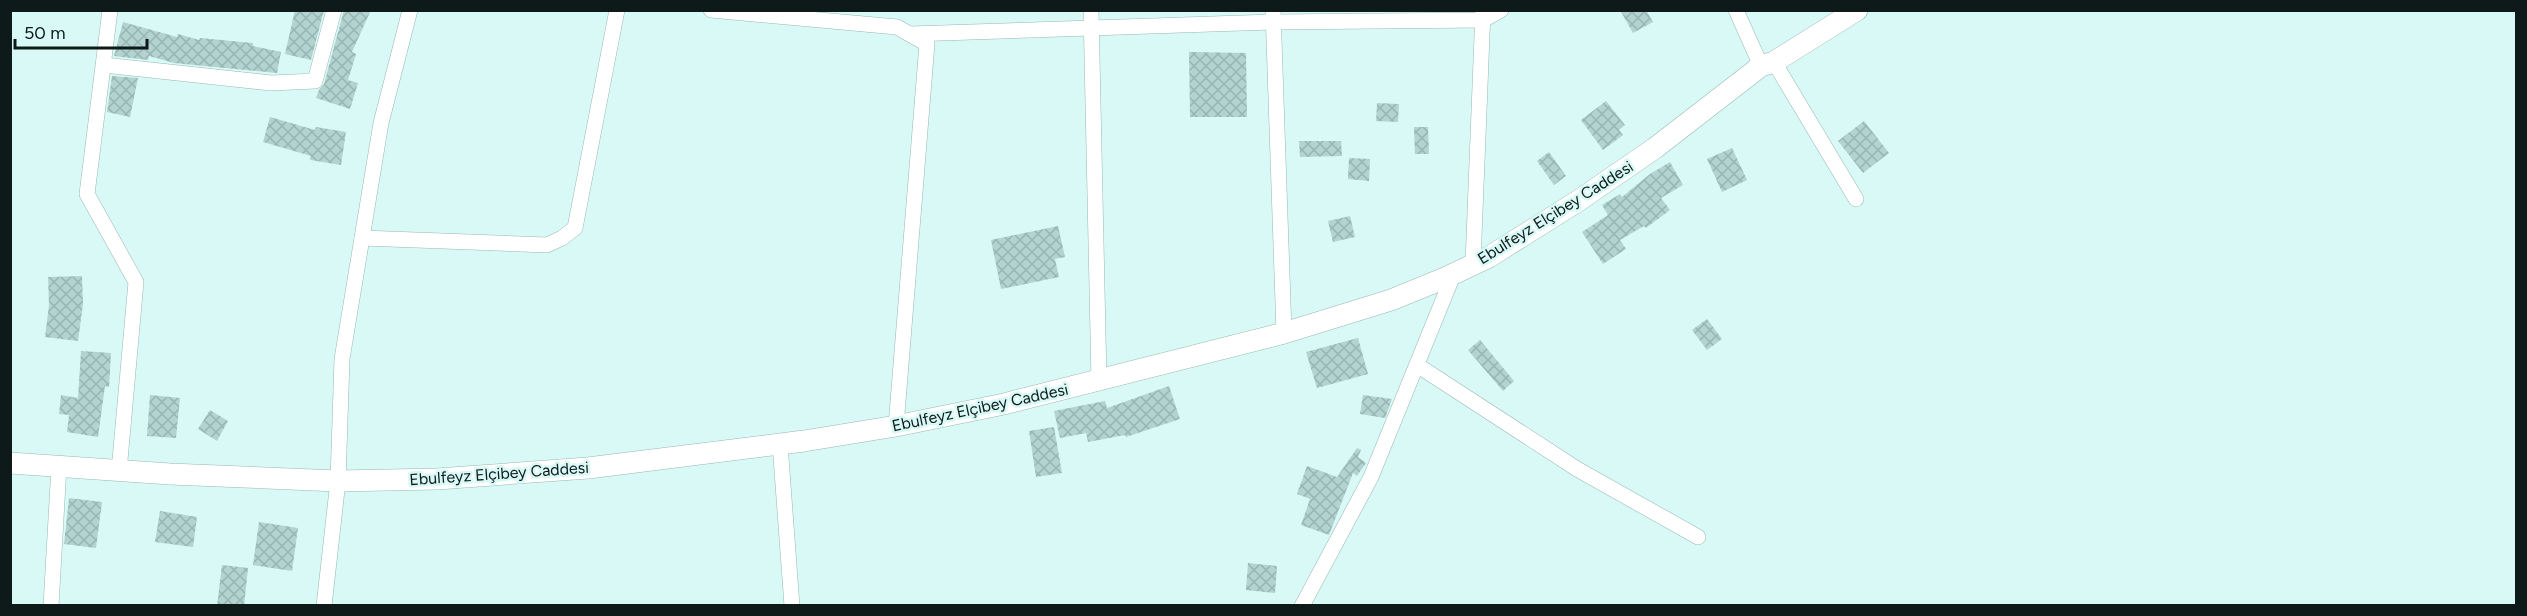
<svg xmlns="http://www.w3.org/2000/svg" width="2527" height="616" font-family="Figtree,sans-serif">
	<style>
		.building { fill: url(#building-cross-hatch) }
		.lines { fill: none; stroke-linecap: round; stroke-linejoin: round }
		.street-casing { stroke: #98b8b4; stroke-width: 16 }
		.secondary-casing { stroke: #98b8b4; stroke-width: 22 }
		.street { stroke: #fff; stroke-width: 15 }
		.secondary { stroke: #fff; stroke-width: 21 }
		.labels { text-anchor: middle; stroke-width: 5; stroke-linejoin: round; paint-order: stroke }
		.street-label { font-size: 16px; fill: #0e1a19; stroke: #d8f9f5 }
	</style>
	<defs>
		<pattern id="building-cross-hatch" width="8" height="8" patternUnits="userSpaceOnUse" patternTransform="scale(1.5)"><rect width="8" height="8" fill="#b2d3cf"/><path d="M0 0l8 8M0 8l8-8" fill="none" stroke="#98b5b1"/></pattern>
	</defs>
	<rect width="100%" height="100%" fill="#d8f9f5"/>
	<g class="building">
		<path d="M295,10h29l-13,50 -26,-6z"/>
		<path d="M344,10h27l-19,42 4,2 -8,26 10,3 -8,26 -34,-11 3,-8 5,-6z"/>
		<path d="M1620,10h26l7,12 -20,11z"/>
		<path d="M123,22l54,15 1,-3 21,6 1,-2 53,5v3l28,6 -4,21 -103,-10 -25,-7 -1,4 -34,-4z"/>
		<path d="M1189,52l57,1 1,64h-57z"/>
		<path d="M112,76l26,2 -8,39 -23,-5z"/>
		<path d="M1606,101l19,24 -6,5 4,5 -20,15 -22,-30z"/>
		<path d="M1377,103l22,1 -1,18 -22,-1z"/>
		<path d="M270,117l45,13 1,-3 30,5 -5,33 -31,-5 1,-4 -48,-14z"/>
		<path d="M1864,121l25,32 -26,20 -25,-32z"/>
		<path d="M1414,127h14l1,27h-14z"/>
		<path d="M1299,141h42l1,15 -42,1z"/>
		<path d="M1732,148l15,32 -25,12 -15,-33z"/>
		<path d="M1549,152l17,24 -12,9 -17,-24z"/>
		<path d="M1349,158l21,1 -1,22 -21,-2z"/>
		<path d="M1670,162l13,23 -22,13 9,12 -24,18 -2,-2 -24,14 6,9 -23,15 -21,-32 26,-17 -6,-10 18,-11 2,3 28,-23z"/>
		<path d="M1350,216l5,21 -22,5 -5,-21z"/>
		<path d="M1058,226l7,31 -10,2 4,18 -58,12 -10,-49z"/>
		<path d="M82,276l1,28 -5,37 -33,-4 4,-32 -1,-28z"/>
		<path d="M1707,319l15,20 -15,11 -15,-20z"/>
		<path d="M1358,338l10,36 -51,14 -11,-36z"/>
		<path d="M1480,340l34,41 -11,10 -35,-41z"/>
		<path d="M81,351l30,2 -2,34 -4,-1 -7,51 -31,-5 2,-17 -10,-1 2,-19 17,3z"/>
		<path d="M1169,386l11,33 -54,18 -1,-2 -37,7 -2,-9 -26,5 -6,-27 51,-10 2,7z"/>
		<path d="M150,395l30,3 -4,40 -29,-2z"/>
		<path d="M1363,395l29,4 -7,19 -25,-4z"/>
		<path d="M210,410l18,11 -11,20 -19,-12z"/>
		<path d="M1054,427l8,46 -26,4 -7,-46z"/>
		<path d="M1357,448l4,2 -3,7 8,6 -9,13 -4,-3 -24,62 -28,-10 9,-26 -13,-5 10,-28 30,11z"/>
		<path d="M69,498l33,4 -6,46 -32,-4z"/>
		<path d="M160,511l37,6 -4,30 -38,-5z"/>
		<path d="M259,522l39,6 -6,43 -39,-6z"/>
		<path d="M1248,563l29,3 -2,27 -29,-3z"/>
		<path d="M222,565l26,3 -4,38h-27z"/>
	</g>
	<g class="lines">
		<g class="street-casing">
			<g id="street">
				<path d="M110,10l-23,184 49,88 -17,189"/>
				<path d="M711,10l186,17 30,17 -31,382"/>
				<path d="M1091,10l8,371"/>
				<path d="M1273,10l11,323"/>
				<path d="M1736,10l25,56"/>
				<path d="M910,34l363,-12 210,-2 18,-10"/>
				<path d="M1774,62l82,137"/>
				<path d="M104,65l167,18 44,-2 19,-71"/>
				<path d="M362,238l185,7 15,-7 13,-10 42,-218"/>
				<path d="M1473,263l10,-253"/>
				<path d="M1417,365l160,104 121,68"/>
				<path d="M780,444l12,162"/>
				<path d="M51,606l8,-140"/>
				<path d="M324,606l14,-125 4,-122 39,-236 29,-113"/>
				<path d="M1302,606l69,-129 83,-204"/>
			</g>
		</g>
		<g class="secondary-casing">
			<path id="secondary" d="M10,463l160,11 168,7 99,-2 151,-11 216,-27 92,-15 108,-22 280,-71 107,-33 54,-22 44,-21 89,-56 77,-53 106,-82 13,-4 83,-52"/>
		</g>
		<use href="#street" class="street"/>
		<use href="#secondary" class="secondary"/>
	</g>
	<g class="labels">
		<g class="street-label">
			<text transform="translate(1555 212) rotate(-32)" y="6">Ebulfeyz Elçibey Caddesi</text>
			<text transform="translate(980 407) rotate(-12)" y="6">Ebulfeyz Elçibey Caddesi</text>
			<text transform="translate(499 473) rotate(-4)" y="6">Ebulfeyz Elçibey Caddesi</text>
		</g>
	</g>
	<rect width="2527" height="616" fill="none" stroke="#0e1a19" stroke-width="24"/>
	<path d="M15 39v9h132v-9" fill="none" stroke="#0e1a19" stroke-width="3"/>
	<text x="24" y="39" font-size="18" fill="#0e1a19" stroke="#d8f9f5" stroke-width="4.5" paint-order="stroke">50 m</text>
</svg>
